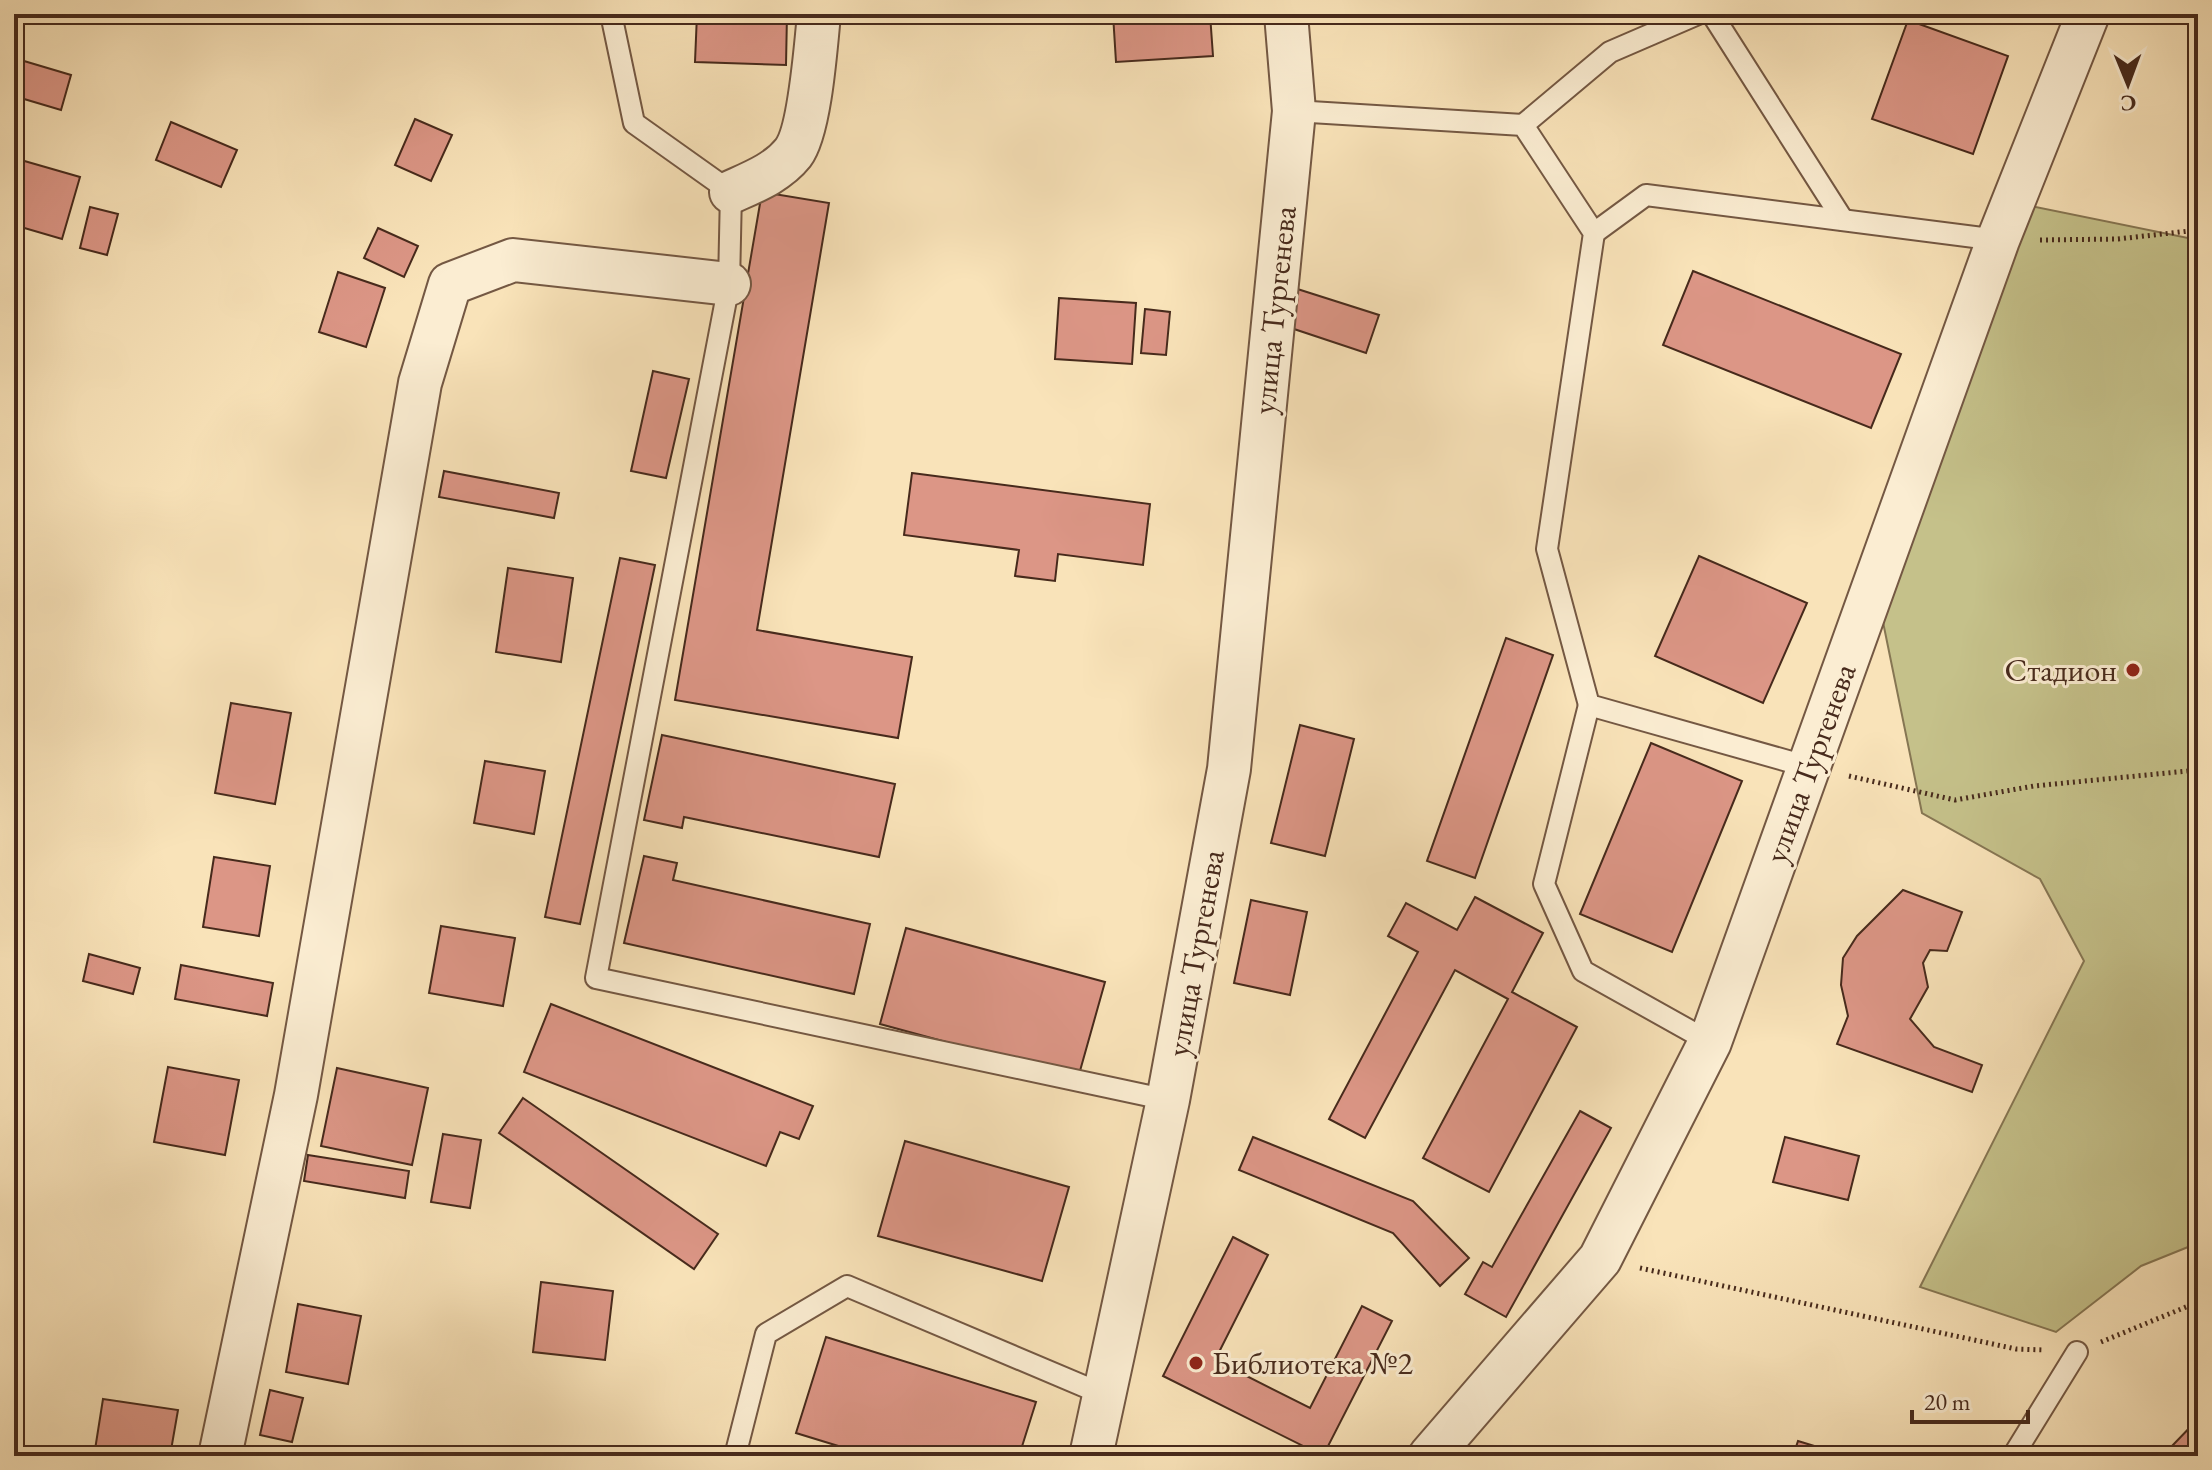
<svg xmlns="http://www.w3.org/2000/svg" width="2212" height="1470" font-family="'EB Garamond',serif">
	<style>
		.green { fill: #c5c18a; stroke: #867653; stroke-width: 2 }
		.building { fill: #dc9686; stroke: #472a1c; stroke-width: 2 }
		.lines { fill: none; stroke-linecap: round; stroke-linejoin: round }
		.lane-casing { stroke: #745843; stroke-width: 24 }
		.street-casing { stroke: #745843; stroke-width: 46 }
		.path { stroke: #472a1c; stroke-width: 5; stroke-dasharray: 2 4; stroke-linecap: butt }
		.lane { stroke: #fbedd2; stroke-width: 20 }
		.street { stroke: #fbedd2; stroke-width: 42 }
		.poi-dot { fill: #8f2418; stroke: #fbedd2; stroke-width: 3 }
		.labels { text-anchor: middle; stroke-width: 6; stroke-linejoin: round; paint-order: stroke }
		.street-label { font-size: 32px; fill: #472a1c; stroke: #fbedd2 }
		.poi-label { font-size: 32px; fill: #472a1c; stroke: #fbedd2; text-anchor: end }
	</style>
	<rect width="100%" height="100%" fill="#f9e3b9"/>
	<filter id="stains"><feTurbulence type="fractalNoise" baseFrequency=".0025" numOctaves="4"/><feColorMatrix values="0 0 0 0 .2 0 0 0 0 .09 0 0 0 0 .02 0 0 0 .5 -.17"/></filter>
	<radialGradient id="worn" r=".72"><stop offset=".6" stop-color="#630" stop-opacity="0"/><stop offset="1" stop-color="#630" stop-opacity=".3"/></radialGradient>
	<path class="green" d="M2031,206l167,34v1003l-57,23 -85,66 -136,-45 164,-326 -44,-82 -118,-66 -39,-191z"/>
	<g class="building">
		<path d="M697,14h90l-1,51 -91,-3z"/>
		<path d="M1113,14h97l3,42 -97,6z"/>
		<path d="M1908,20l100,36 -35,98 -101,-35z"/>
		<path d="M24,61l47,14 -10,35 -47,-14z"/>
		<path d="M415,119l37,16 -21,46 -36,-16z"/>
		<path d="M171,122l66,28 -16,37 -65,-27z"/>
		<path d="M14,158l66,19 -18,62 -48,-14z"/>
		<path d="M762,192l67,11 -72,427 155,27 -14,81 -223,-38z"/>
		<path d="M90,207l28,7 -11,41 -27,-7z"/>
		<path d="M378,228l40,18 -14,31 -40,-19z"/>
		<path d="M1693,271l208,83 -30,74 -208,-83z"/>
		<path d="M338,272l47,16 -19,59 -47,-15z"/>
		<path d="M1288,286l91,29 -13,38 -90,-30z"/>
		<path d="M1059,298l77,5 -4,61 -77,-5z"/>
		<path d="M1145,309l25,3 -4,43 -25,-2z"/>
		<path d="M653,371l36,8 -23,99 -35,-7z"/>
		<path d="M444,471l115,22 -5,25 -115,-21z"/>
		<path d="M912,473l238,31 -7,61 -85,-11 -3,27 -40,-5 4,-26 -115,-15z"/>
		<path d="M1699,556l108,47 -44,100 -108,-47z"/>
		<path d="M620,558l35,7 -75,359 -35,-7z"/>
		<path d="M508,568l65,10 -12,84 -65,-10z"/>
		<path d="M1506,638l47,17 -78,223 -48,-17z"/>
		<path d="M231,703l60,10 -16,91 -60,-11z"/>
		<path d="M1300,725l54,14 -29,117 -54,-13z"/>
		<path d="M662,735l233,49 -16,73 -195,-40 -2,11 -38,-8z"/>
		<path d="M1651,743l91,38 -70,171 -92,-38z"/>
		<path d="M485,761l60,10 -11,63 -60,-11z"/>
		<path d="M644,856l33,7 -4,17 197,44 -16,70 -230,-51z"/>
		<path d="M214,857l56,9 -11,70 -56,-9z"/>
		<path d="M1903,890l59,22 -15,39 -17,-1 -7,13 5,24 -18,32 24,28 48,18 -10,27 -135,-48 11,-28 -7,-31 2,-27 14,-22z"/>
		<path d="M1475,897l68,36 -31,59 65,35 -88,165 -66,-34 85,-159 -53,-29 -90,168 -36,-19 89,-167 -30,-16 18,-33 51,27z"/>
		<path d="M1251,900l56,12 -17,83 -56,-12z"/>
		<path d="M441,926l74,12 -12,68 -74,-13z"/>
		<path d="M906,928l199,54 -27,96 -198,-54z"/>
		<path d="M89,954l51,14 -7,26 -50,-13z"/>
		<path d="M181,965l92,18 -6,33 -92,-17z"/>
		<path d="M551,1004l262,102 -14,33 -19,-7 -14,34 -242,-94z"/>
		<path d="M168,1067l71,13 -14,75 -71,-13z"/>
		<path d="M337,1068l91,20 -16,77 -91,-19z"/>
		<path d="M523,1098l195,136 -24,35 -195,-136z"/>
		<path d="M1580,1111l31,17 -105,189 -41,-23 18,-32 9,5z"/>
		<path d="M443,1134l38,6 -11,68 -39,-6z"/>
		<path d="M1253,1137l160,64 56,57 -29,28 -47,-53 -154,-63z"/>
		<path d="M1785,1137l74,19 -11,44 -75,-18z"/>
		<path d="M905,1141l164,46 -27,94 -164,-45z"/>
		<path d="M308,1155l101,16 -4,27 -101,-17z"/>
		<path d="M1233,1237l35,18 -53,105 95,48 52,-102 30,15 -69,135 -160,-80z"/>
		<path d="M541,1282l72,9 -8,69 -72,-8z"/>
		<path d="M298,1304l63,12 -13,68 -62,-12z"/>
		<path d="M826,1337l210,65 -17,54h-148l-75,-23z"/>
		<path d="M270,1390l33,8 -11,44 -32,-7z"/>
		<path d="M103,1399l75,11 -8,46h-76z"/>
		<path d="M2198,1419v37h-17l-10,-9z"/>
		<path d="M1798,1441l49,15h-54z"/>
	</g>
	<g class="lines">
		<g class="lane-casing">
			<g id="lane">
				<path d="M611,14l23,109 97,69 -2,92 -133,694 572,122"/>
				<path d="M1712,14l131,206"/>
				<path d="M1294,111l229,14 71,108 -47,316 42,156 220,62"/>
				<path d="M1523,125l87,-73 88,-38"/>
				<path d="M1594,233l52,-38 352,45"/>
				<path d="M1589,705l-45,179 39,87 127,71"/>
				<path d="M735,1456l31,-122 81,-48 260,110"/>
				<path d="M2013,1456l64,-104"/>
			</g>
		</g>
		<g class="street-casing">
			<g id="street">
				<path d="M731,192c22,-10 46,-19 62,-39 17,-22 23,-109 26,-139"/>
				<path d="M220,1456l76,-361 124,-712 30,-99 63,-24 216,24"/>
				<path d="M1091,1456l77,-356 61,-331 65,-658 -8,-97"/>
				<path d="M1430,1456l170,-197 110,-217 288,-802 90,-226"/>
			</g>
		</g>
		<g class="path">
			<path d="M2040,240l78,-1 80,-9"/>
			<path d="M1849,776l106,24 79,-14 164,-16"/>
			<path d="M1640,1268l376,81 29,1"/>
			<path d="M2101,1342l97,-40"/>
		</g>
		<use href="#lane" class="lane"/>
		<use href="#street" class="street"/>
	</g>
	<g class="poi-dot">
		<circle cx="2133" cy="670" r="8"/>
		<circle cx="1196" cy="1363" r="8"/>
	</g>
	<g class="labels">
		<g class="street-label">
			<text transform="translate(1274 310) rotate(-84)" y="11">улица Тургенева</text>
			<text transform="translate(1810 763) rotate(-70)" y="11">улица Тургенева</text>
			<text transform="translate(1195 953) rotate(-80)" y="11">улица Тургенева</text>
		</g>
		<g class="poi-label">
			<text x="2117" y="681">Стадион</text>
			<text x="1212" y="1374" text-anchor="start">Библиотека №2</text>
		</g>
	</g>
	<rect width="2212" height="1470" fill="none" stroke="#f9e3b9" stroke-width="48"/>
	<rect x="16" y="16" width="2180" height="1438" fill="none" stroke="#472a1c" stroke-width="4"/>
	<rect x="24" y="24" width="2164" height="1422" fill="none" stroke="#472a1c" stroke-width="2"/>
	<g transform="translate(2128 84) rotate(179)" stroke="#fbedd2" stroke-width="6" paint-order="stroke">
	<path d="M0-6L14 30L0 20L-14 30Z" fill="#472a1c"/>
	<text y="-12" font-size="22" font-weight="bold" text-anchor="middle" fill="#472a1c">С</text>
	</g>
	<path d="M1912 1410v12h116v-12" fill="none" stroke="#472a1c" stroke-width="4"/>
	<text x="1924" y="1410" font-size="24" fill="#472a1c" stroke="#fbedd2" stroke-width="6" paint-order="stroke">20 m</text>
	<rect width="100%" height="100%" filter="url(#stains)"/>
	<rect width="100%" height="100%" fill="url(#worn)"/>
</svg>
